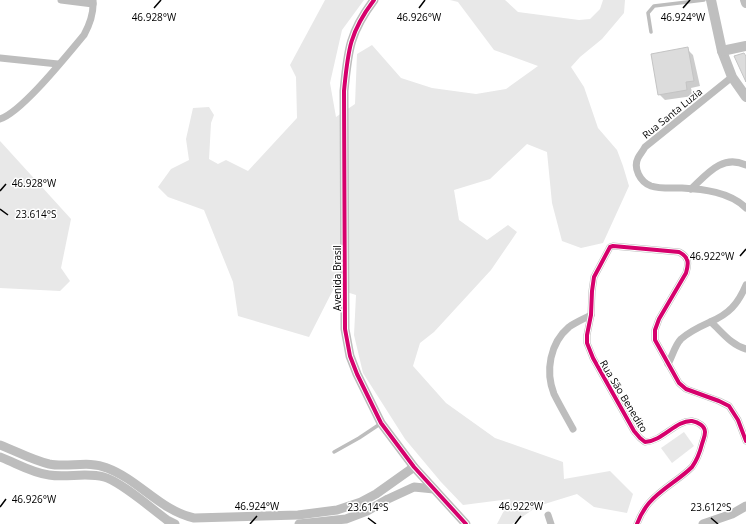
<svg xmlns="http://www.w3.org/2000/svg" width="746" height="524" font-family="'Open Sans',sans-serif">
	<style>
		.green { fill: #e8e8e8 }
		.shadow { fill: #0003 }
		.building { fill: #dcdcdc; stroke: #c4c4c4 }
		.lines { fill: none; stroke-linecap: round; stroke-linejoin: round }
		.service { stroke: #bdbdbd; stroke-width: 3.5 }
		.minor { stroke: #bdbdbd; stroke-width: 7 }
		.tertiary { stroke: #bdbdbd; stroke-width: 9 }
		.secondary { stroke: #bfbfbf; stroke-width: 10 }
		.cycleway-casing { stroke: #fff; stroke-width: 6 }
		.cycleway { stroke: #d6006c; stroke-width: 4 }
		.ticks { fill: none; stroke: #000; stroke-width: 1.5 }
		.labels { text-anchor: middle; stroke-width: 3; stroke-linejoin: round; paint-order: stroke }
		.street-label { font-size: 10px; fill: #000; stroke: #fff }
		.ticks-label { font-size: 10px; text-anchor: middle; fill: #000; stroke: #fff; stroke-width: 3; stroke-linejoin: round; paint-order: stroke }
	</style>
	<rect width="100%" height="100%" fill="#fff"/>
	<g class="green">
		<path d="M325,0h39l-22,30 -12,53 6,34 19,-13 2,-50 15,-9 29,33 31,10 44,6 30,-5 32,-23 -44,-16 -36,-48 -8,-2h55l13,12 61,8 11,-1 10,-10 3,-9h22l-1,13 -22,26 -22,18 -9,10 13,20 14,41 19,22 6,16 6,20 -26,57 -22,5 -19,-7 -10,-38 -5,-51 -20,-8 -37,35 -36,11 5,30 28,20 21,-15 9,7 -26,38 -57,62 -14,11 -7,23 33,37 49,35 68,24 1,17 46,-8 23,23 -6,19 -33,-6 -17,-13 -39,12 -26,18h-15l13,-25 -47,6 -22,-23 -36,-43 -42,-66 -9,-38 2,-40 -22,-7 -25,49 -71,-21 -5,-34 -29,-72 -36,-13 -10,-10 13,-18 18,-9 -3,-21 7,-31 16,-1 5,8 -3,8 -2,36 9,5 8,-4 22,11 49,-53 -1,-41 -6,-12z"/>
		<path d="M0,141l71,78 -10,49 9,13 -10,10 -60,-3z"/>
		<path d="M684,432l10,14 -22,17 -11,-15z"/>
	</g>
	<path class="shadow" d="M687,49l6,6 7,31 -9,2 2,8 -28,4 -6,-6z"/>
	<g class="building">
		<path d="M688,47l6,34 -8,1 1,8 -29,5 -7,-41z"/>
		<path d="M744,53l2,3v26l-12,-26z"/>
	</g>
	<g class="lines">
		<g class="service">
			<path d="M651,32l-3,-19 6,-7 50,-6"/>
			<path d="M334,452l25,-14 21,-14"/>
		</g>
		<g class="minor">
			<path d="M61,0l32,4"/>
			<path d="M0,58l58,6"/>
			<path d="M732,77l-87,70c-2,4 -5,7 -7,11 -5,10 2,24 13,28 9,3 21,2 31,2 21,1 48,4 64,20"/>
			<path d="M0,119c22,-7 67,-64 84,-84 6,-11 10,-22 9,-35"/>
			<path d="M691,189c16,-15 31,-35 55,-24"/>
			<path d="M711,322c11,10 20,23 35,27"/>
			<path d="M668,364c4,-7 7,-19 13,-25 9,-8 18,-12 29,-17 19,-8 28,-18 36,-37"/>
			<path d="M573,429c-6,-11 -13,-23 -19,-35 -9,-23 -4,-51 15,-67 7,-5 15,-8 22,-12"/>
			<path d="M548,515l3,9"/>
			<path d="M637,524c3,-8 7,-15 12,-21 12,-14 30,-23 43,-36 5,-7 8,-15 10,-23 1,-4 3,-7 3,-12 0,-6 -7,-10 -13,-11 -16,-1 -29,20 -47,21l-5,-4 -6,-7 -41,-73 -6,-15v-8l4,-20 1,-24 2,-14 16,-30 3,-1 66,6c10,5 10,11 7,21l-27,46 -4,11v10l24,43 7,6 33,12 10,5 9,14 8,21"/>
		</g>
		<g class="tertiary">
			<path d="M374,0c-25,33 -26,51 -30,91l1,238 5,27 7,18 24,49 33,44 52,57"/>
			<path d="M0,445c16,6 32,15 49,19 19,4 39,-4 58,4 32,12 54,43 87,50l104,-3 39,-5 24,-8 15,-8 38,-27"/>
			<path d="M0,457c16,6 32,16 49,18 18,3 37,-3 55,2 16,4 48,32 63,43l8,4"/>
			<path d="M299,524l47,-5 21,-8 21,-12 26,-12 20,2"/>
			<path d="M703,524l29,-10 14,-8"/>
		</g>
		<g class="secondary">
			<path d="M711,0l11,51 10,26 14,20"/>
			<path d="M745,0l1,3"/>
			<path d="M722,51l24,-5"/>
		</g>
		<g class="cycleway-casing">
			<g id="cycleway">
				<path d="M374,0c-25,33 -26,51 -30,91l1,238 5,27 7,18 24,49 33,44 52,57"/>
				<path d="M637,524c3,-8 7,-15 12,-21 12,-14 30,-23 43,-36 5,-7 8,-15 10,-23 1,-4 3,-7 3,-12 0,-6 -7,-10 -13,-11 -16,-1 -29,20 -47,21l-5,-4 -6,-7 -41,-73 -6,-15v-8l4,-20 1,-24 2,-14 16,-30 3,-1 66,6c10,5 10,11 7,21l-27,46 -4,11v10l24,43 7,6 33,12 10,5 9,14 8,21"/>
			</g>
		</g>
		<use href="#cycleway" class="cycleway"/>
	</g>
	<path class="ticks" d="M154,8l7,-8M419,8l6,-8M683,8l7,-8M0,191l6,-7M0,209l8,6M740,256l6,-7M0,507l6,-8M368,518l8,6M711,518l7,6M250,524l7,-8M515,524l6,-8"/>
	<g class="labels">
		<g class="street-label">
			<text transform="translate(672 113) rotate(-39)" y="4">Rua Santa Luzia</text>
			<text transform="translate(337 278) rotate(-90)" y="4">Avenida Brasil</text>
			<text transform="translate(624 396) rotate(59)" y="4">Rua São Benedito</text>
		</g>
	</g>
	<g class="ticks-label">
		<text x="154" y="21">46.928°W</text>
		<text x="419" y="21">46.926°W</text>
		<text x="683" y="21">46.924°W</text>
		<text x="34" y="187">46.928°W</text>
		<text x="36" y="218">23.614°S</text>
		<text x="712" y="260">46.922°W</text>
		<text x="34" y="503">46.926°W</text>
		<text x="257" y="510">46.924°W</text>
		<text x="521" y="510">46.922°W</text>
		<text x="368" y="511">23.614°S</text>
		<text x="711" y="511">23.612°S</text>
	</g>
</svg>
